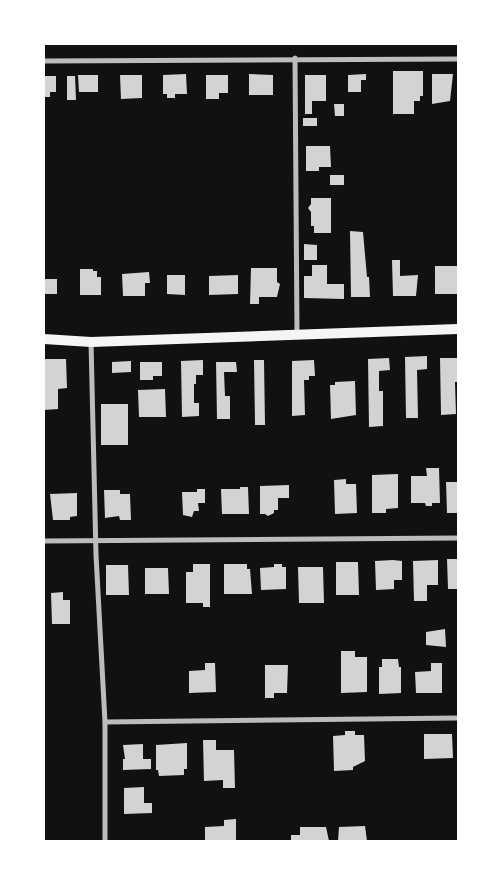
<svg xmlns="http://www.w3.org/2000/svg" width="502" height="885" font-family="Poppins,sans-serif">
	<style>
		.building { fill: #d3d3d3 }
		.lines { fill: none; stroke-linecap: round; stroke-linejoin: round }
		.minor { stroke: #bcbcbc; stroke-width: 5 }
		.secondary { stroke: #f5f5f5; stroke-width: 10 }
	</style>
	<rect width="100%" height="100%" fill="#111"/>
	<g class="building">
		<path d="M393,71h30v25h-3v5h-6v13h-21z"/>
		<path d="M186,74l1,20h-12v4h-8v-4h-4v-19z"/>
		<path d="M249,74l24,1v20h-24z"/>
		<path d="M366,74v6h-5v12h-13v-17z"/>
		<path d="M432,74h21l-3,27 -18,3z"/>
		<path d="M78,75h20v17h-19z"/>
		<path d="M120,75h22v23l-21,1z"/>
		<path d="M206,75h22v18h-9v6h-13z"/>
		<path d="M305,75h21v26h-14v13h-7z"/>
		<path d="M44,76h12v16h-6v5h-6z"/>
		<path d="M67,76h8l1,24h-9z"/>
		<path d="M334,104h10v12h-9z"/>
		<rect x="303" y="118" width="14" height="8"/>
		<path d="M306,146h24l1,21h-12v4h-13z"/>
		<rect x="330" y="175" width="14" height="10"/>
		<path d="M311,198h20v35h-17v-7h-3v-14l-3,-4 3,-4z"/>
		<path d="M350,231l13,1 4,45h2l1,20h-19z"/>
		<path d="M304,244l13,1v15h-13z"/>
		<path d="M392,260h8v16l18,-1 -2,21h-23z"/>
		<path d="M312,265h15v19h17v15l-40,-1v-22h8z"/>
		<rect x="435" y="266" width="23" height="28"/>
		<path d="M251,268h26v14l3,2 -3,13h-18v7h-9z"/>
		<path d="M80,269h13v2h4v6h4v18h-21z"/>
		<path d="M149,272l1,11h-5v13h-22l-1,-22z"/>
		<path d="M167,275h18v20l-18,-1z"/>
		<path d="M238,275v19l-29,1v-19z"/>
		<rect x="44" y="279" width="13" height="15"/>
		<path d="M427,356v13l-10,1 1,48h-12l-1,-61z"/>
		<path d="M389,358l1,12 -11,1v20h4v35l-14,1 -1,-68z"/>
		<path d="M440,358h18v24h-3l1,32 -15,1z"/>
		<path d="M44,359h22l1,29 -9,1v20l-14,1z"/>
		<path d="M203,360v15h-7v9h-2v19h5v13l-17,1 -1,-56z"/>
		<path d="M254,360h10l1,65h-10z"/>
		<path d="M314,360l1,16h-6v4h-5l1,35 -13,1v-55z"/>
		<path d="M131,361v11l-19,1v-11z"/>
		<path d="M140,362h22v14h-9v4h-13z"/>
		<path d="M216,362h20l1,10h-13l1,24h5v23h-13z"/>
		<path d="M355,381l1,34 -25,4 -1,-34h5v-3z"/>
		<path d="M165,389l1,28h-27l-1,-27z"/>
		<rect x="101" y="404" width="27" height="41"/>
		<path d="M426,468h13l1,35h-8v3h-6l-1,-3h-14v-27h16z"/>
		<path d="M398,474v34l-12,1v4h-14v-38z"/>
		<path d="M346,479v5h10l1,29 -22,1 -1,-34z"/>
		<path d="M446,482h12l-1,31h-10z"/>
		<path d="M289,485v13h-11v12h-4v3l-6,3 -3,-2h-5v-28z"/>
		<path d="M240,487h8l1,27h-27l-1,-25h19z"/>
		<path d="M197,489h8v14h-7l1,8h-5l-2,6 -9,-2 -1,-23h15z"/>
		<path d="M104,490h16v4h10l1,26h-11l-1,-4 -14,2z"/>
		<path d="M77,493v23l-7,1v3h-17l-3,-26z"/>
		<path d="M447,559h10l1,30h-10z"/>
		<path d="M393,560l9,1v19h-8v9l-18,1 -1,-29z"/>
		<path d="M438,560v25h-11v16h-13l-1,-40z"/>
		<path d="M336,562h22l1,33h-23z"/>
		<path d="M193,564h17v43h-7v-4h-17v-31h7z"/>
		<path d="M224,564h23v5h3l2,25h-28z"/>
		<path d="M274,564h8v3h4v22l-25,1 -1,-22 14,-1z"/>
		<path d="M106,565h22l1,30h-23z"/>
		<path d="M298,567h25l1,36h-25z"/>
		<path d="M145,568h23l1,26h-24z"/>
		<path d="M63,592v8h7v24h-18l-1,-31z"/>
		<path d="M445,629l1,18 -20,-2v-13z"/>
		<path d="M341,651h14v6h12v35l-26,1z"/>
		<path d="M382,659h16l1,8h2v26l-22,1v-27h3z"/>
		<path d="M205,663h10l1,29 -27,1v-22l16,-1z"/>
		<path d="M431,663h11v30h-26l-1,-21 16,-1z"/>
		<path d="M265,665h23l-1,28h-13v5h-9z"/>
		<path d="M345,731h10v4h9l1,26 -12,6v3l-19,1 -1,-35 12,-1z"/>
		<path d="M424,734h28l1,24 -29,1z"/>
		<path d="M203,740h13v10h18l1,38h-12v-8l-19,1z"/>
		<path d="M187,743v26h-3v6l-25,1 -1,-6h-2v-25z"/>
		<path d="M143,744v15h8v10l-28,1v-11h2l-2,-14z"/>
		<path d="M144,787v16h8v10l-28,1v-26z"/>
		<path d="M236,819v22h-31v-14l19,-1v-6z"/>
		<path d="M365,826l2,15h-29l1,-14z"/>
		<path d="M300,827h26l3,14h-38v-6h9z"/>
	</g>
	<g class="lines">
		<g class="minor">
			<path d="M295,58l2,277"/>
			<path d="M44,61l414,-2"/>
			<path d="M91,342l5,213 9,167"/>
			<path d="M44,541l414,-3"/>
			<path d="M105,841v-119l353,-4"/>
		</g>
		<path class="secondary" d="M44,339l47,3 367,-13"/>
	</g>
	<rect width="502" height="885" fill="none" stroke="#ffffff" stroke-width="90"/>
</svg>
